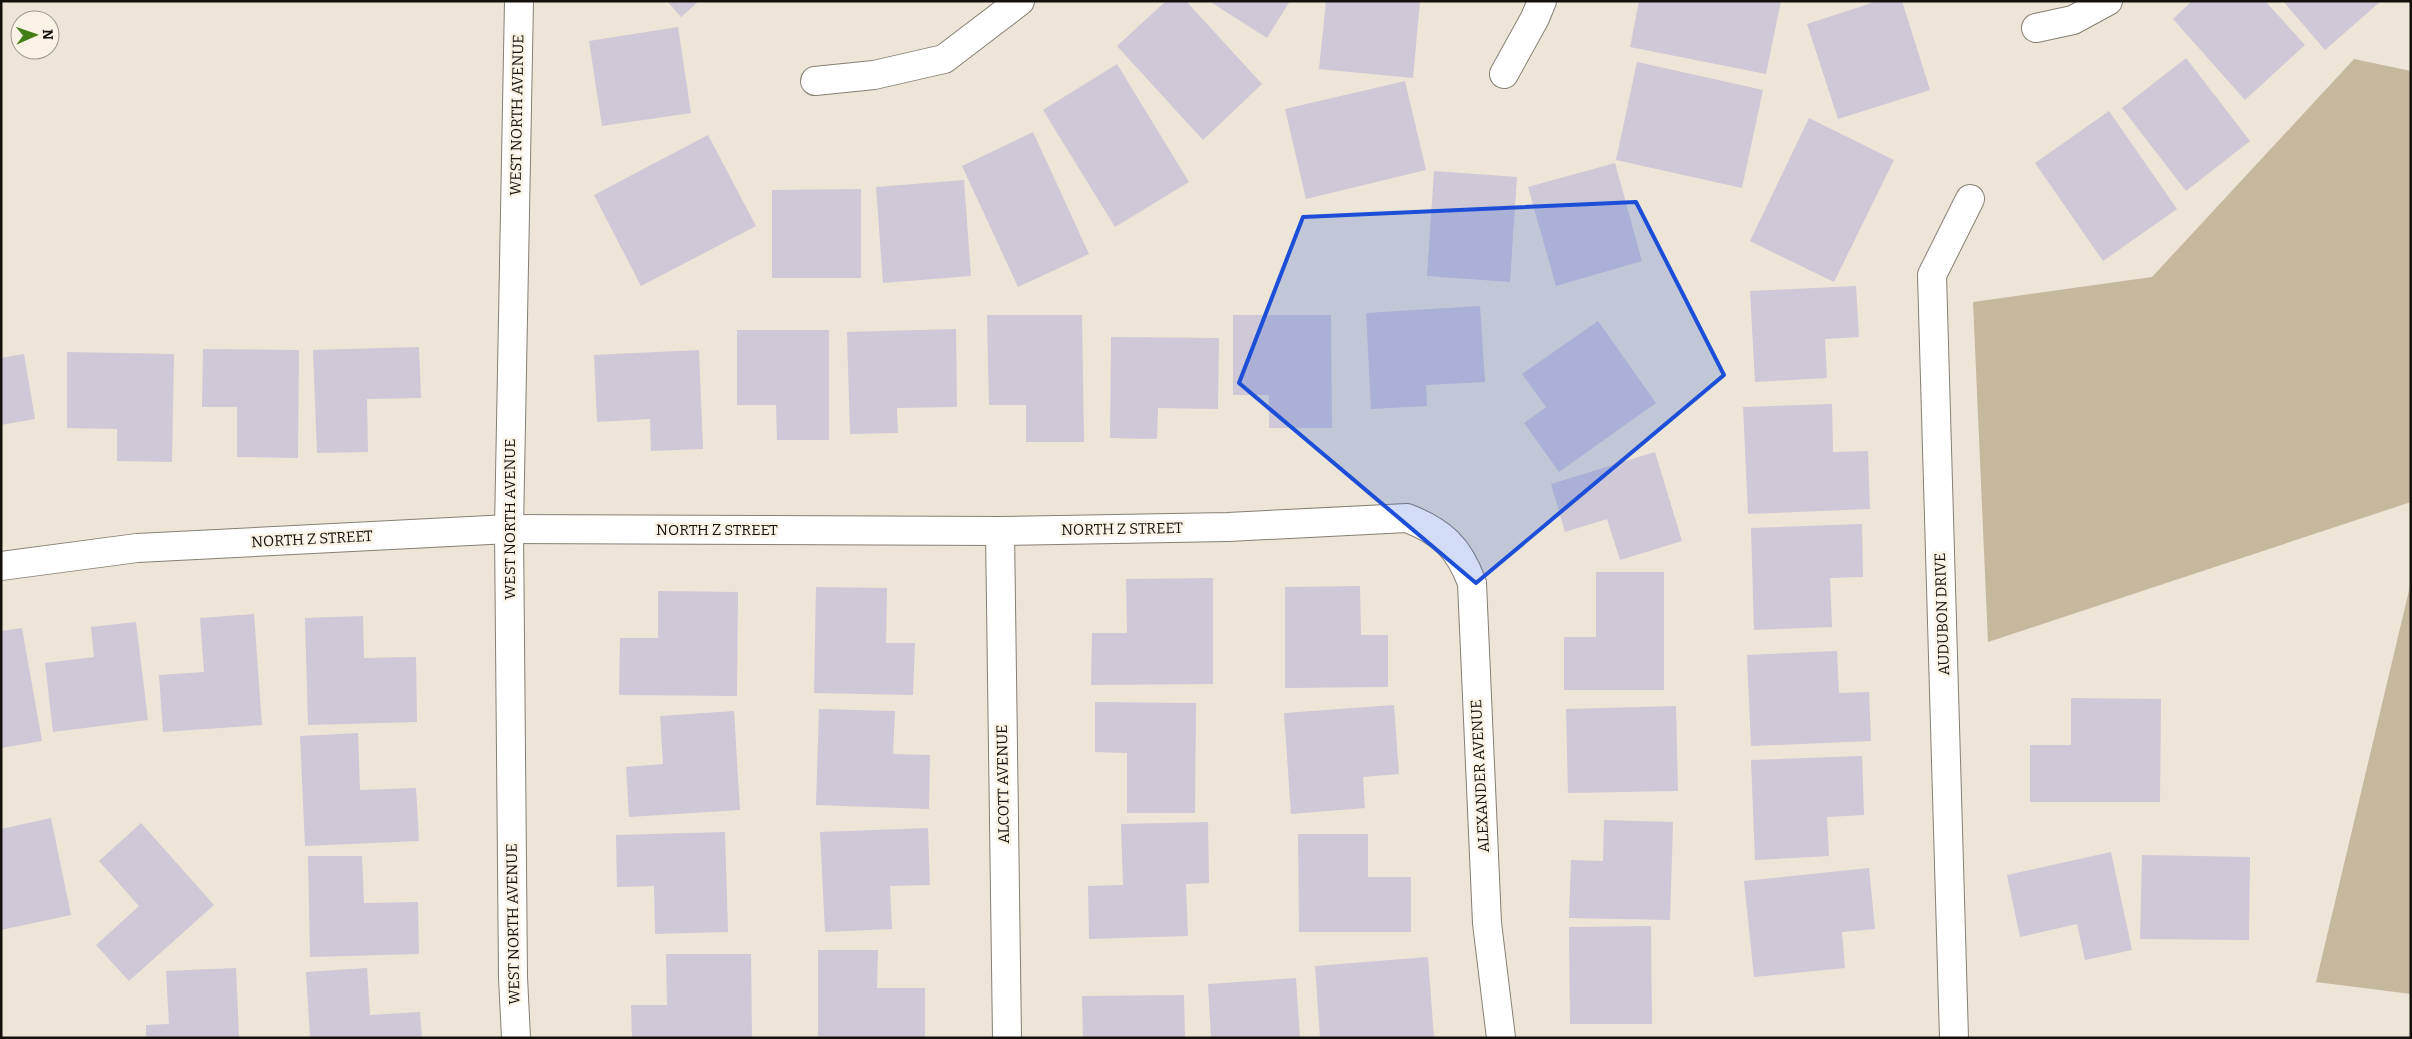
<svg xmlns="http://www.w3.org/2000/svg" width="2412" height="1039" font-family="Bitter,serif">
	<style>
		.green { fill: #c6b89d }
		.building { fill: #cfc8d6 }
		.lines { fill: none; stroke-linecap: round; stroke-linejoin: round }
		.minor-casing { stroke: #868073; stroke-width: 30 }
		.minor { stroke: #fff; stroke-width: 28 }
		.marked { fill: #1d4ed8; fill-opacity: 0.2; stroke: #1d4ed8; stroke-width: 4; stroke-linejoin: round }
		.labels { text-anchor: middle; stroke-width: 5; stroke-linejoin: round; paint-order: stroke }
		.street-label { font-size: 15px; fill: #14110d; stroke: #faf3e5 }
	</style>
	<rect width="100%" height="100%" fill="#ece5d8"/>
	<g class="green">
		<path d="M2354,59l57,12v431l-423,140 -15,-340 179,-25z"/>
		<path d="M2411,582v412l-95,-12z"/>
	</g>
	<g class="building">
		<path d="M667,1h32l-18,16z"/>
		<path d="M1166,1h20l76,83 -59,56 -86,-94z"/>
		<path d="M1209,1h81l-23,37z"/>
		<path d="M1326,1h94l-7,77 -94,-9z"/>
		<path d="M1639,1h142l-15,73 -136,-27z"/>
		<path d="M1878,1h24l28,89 -92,29 -31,-95z"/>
		<path d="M2192,1h73l40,44 -60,55 -72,-81z"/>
		<path d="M2283,1h98l-56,49z"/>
		<path d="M678,27l13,86 -89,13 -13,-85z"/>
		<path d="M2186,58l64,83 -64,50 -64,-83z"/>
		<path d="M1637,62l126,28 -21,98 -126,-28z"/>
		<path d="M1117,64l72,118 -74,45 -72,-117z"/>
		<path d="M1405,81l21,89 -120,29 -21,-90z"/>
		<path d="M2109,111l68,98 -74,52 -68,-98z"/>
		<path d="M1809,118l85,42 -60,122 -84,-41z"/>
		<path d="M1033,132l56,122 -71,33 -56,-121z"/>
		<path d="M708,135l48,91 -115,60 -47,-91z"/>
		<path d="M1615,163l27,98 -86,25 -28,-99z"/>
		<path d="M1434,171l83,6 -7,105 -83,-6z"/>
		<path d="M964,180l7,96 -88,7 -7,-96z"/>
		<path d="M861,189v89h-89v-88z"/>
		<path d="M1856,286l3,51 -34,2 2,39 -72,4 -5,-91z"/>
		<path d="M1480,306l5,76 -59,3 1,21 -56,3 -5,-96z"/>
		<path d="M987,315h95l2,127h-58v-37h-37z"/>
		<path d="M1233,315h98l1,113h-63v-33h-36z"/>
		<path d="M1598,321l58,82 -97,69 -35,-49 22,-16 -24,-33z"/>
		<path d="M956,329l1,78 -60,1 1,25 -48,1 -3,-102z"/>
		<path d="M737,330h92v110h-52l-1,-35h-39z"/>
		<path d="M1111,337l108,1 -1,71 -60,-1 -1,31 -47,-1z"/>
		<path d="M419,347l2,51 -54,1 1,53 -51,1 -4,-103z"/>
		<path d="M203,349l96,1 -1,108 -61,-1v-50h-35z"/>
		<path d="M699,350l4,99 -52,2 -1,-32 -53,3 -3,-67z"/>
		<path d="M67,352l107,2 -2,108 -55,-1v-32l-50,-1z"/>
		<path d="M24,354l11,65 -34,6v-67z"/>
		<path d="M1832,404l1,48 35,-1 2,58 -122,5 -5,-107z"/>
		<path d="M1655,452l27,89 -62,19 -13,-41 -42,13 -14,-48z"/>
		<path d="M1862,524l1,53 -33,1 2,49 -78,3 -3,-102z"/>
		<path d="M1596,572h68v118h-100v-53h32z"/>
		<path d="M1213,578v106l-122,1 1,-52h35l-1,-54z"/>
		<path d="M1360,586l1,49h27v52l-103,1v-101z"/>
		<path d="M816,587l71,1 -1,55h29l-2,52 -99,-2z"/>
		<path d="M658,591l80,1 -1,104 -118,-1 1,-57h38z"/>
		<path d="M254,614l8,111 -99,7 -4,-57 45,-3 -4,-54z"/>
		<path d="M363,616l1,42 52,-1 1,65 -109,3 -3,-107z"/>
		<path d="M136,622l12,98 -95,12 -8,-69 49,-6 -3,-30z"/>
		<path d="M22,628l20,113 -41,7v-117z"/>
		<path d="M1837,651l2,42 30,-1 2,49 -120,5 -4,-91z"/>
		<path d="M2071,698l90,1 -1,103h-130v-57h41z"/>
		<path d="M1095,702l101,1 -1,110h-68v-60l-32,-1z"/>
		<path d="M1394,705l5,69 -36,3 2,31 -74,6 -7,-101z"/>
		<path d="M1676,706l2,85 -110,2 -2,-84z"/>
		<path d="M819,709l76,2 -2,43 37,1 -1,54 -113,-4z"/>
		<path d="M734,711l6,99 -111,7 -3,-50 37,-3 -3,-48z"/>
		<path d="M358,733l2,57 56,-2 3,53 -114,5 -5,-110z"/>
		<path d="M1862,756l2,59 -37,2 2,39 -74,4 -4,-100z"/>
		<path d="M51,818l20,97 -70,15v-101z"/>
		<path d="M1604,820l69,2 -3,98 -101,-2 2,-58 32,1z"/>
		<path d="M1208,822l1,61 -23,1 2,52 -99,3 -1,-53 35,-1 -2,-61z"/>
		<path d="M141,823l73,82 -85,76 -33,-36 43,-39 -40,-45z"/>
		<path d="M928,828l2,57 -40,1 2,43 -67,3 -5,-100z"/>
		<path d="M725,832l3,100 -73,2 -1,-48 -37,1 -1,-52z"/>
		<path d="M1298,834h70v43h43v55h-112z"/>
		<path d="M2111,852l21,98 -47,10 -8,-36 -57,13 -13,-62z"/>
		<path d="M2142,855l108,2 -1,83 -109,-1z"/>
		<path d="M308,856h54l2,47 54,-1 1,52 -109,3z"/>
		<path d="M1869,868l6,61 -33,3 3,36 -91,9 -10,-96z"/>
		<path d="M1651,926l1,98h-82l-1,-97z"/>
		<path d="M818,950h60l-1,38h48v50h-107z"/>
		<path d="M666,954h85l1,84h-120l-1,-33h36z"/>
		<path d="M1428,957l6,81h-114l-5,-72z"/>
		<path d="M236,968l3,70h-93v-13l23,-1 -3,-53z"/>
		<path d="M367,968l3,47 50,-3 2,26h-112l-4,-66z"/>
		<path d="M1296,978l4,60h-89l-3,-54z"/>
		<path d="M1184,995l1,43h-102l-1,-42z"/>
	</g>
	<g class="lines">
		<g class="minor-casing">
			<g id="minor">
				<path d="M2036,28l37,-8 35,-19"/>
				<path d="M1504,74l31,-56 7,-17"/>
				<path d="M815,81l59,-6 70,-16 76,-58"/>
				<path d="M1000,531l7,507"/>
				<path d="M1,566l136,-18 372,-19 491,2 228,-4 179,-9c36,14 52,30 65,65l15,340 14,115"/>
				<path d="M516,1038l-3,-61 -4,-448 10,-528"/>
				<path d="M1954,1038l-22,-763 38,-76"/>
			</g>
		</g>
		<use href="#minor" class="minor"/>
	</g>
	<path class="marked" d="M1636,202l88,173 -248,208 -237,-200 64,-166z"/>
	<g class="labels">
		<g class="street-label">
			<text transform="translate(517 115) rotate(-89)" y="5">WEST NORTH AVENUE</text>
			<text transform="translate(510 519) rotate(-90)" y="5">WEST NORTH AVENUE</text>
			<text transform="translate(1122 529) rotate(-1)" y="5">NORTH Z STREET</text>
			<text x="717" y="535">NORTH Z STREET</text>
			<text transform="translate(312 539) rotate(-3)" y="5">NORTH Z STREET</text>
			<text transform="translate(1942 614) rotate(-92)" y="5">AUDUBON DRIVE</text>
			<text transform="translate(1480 776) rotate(-93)" y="5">ALEXANDER AVENUE</text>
			<text transform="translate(1003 784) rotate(-91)" y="5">ALCOTT AVENUE</text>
			<text transform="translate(513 924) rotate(-91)" y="5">WEST NORTH AVENUE</text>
		</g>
	</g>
	<rect width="2412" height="1039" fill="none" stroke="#14110d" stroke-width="5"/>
	<g transform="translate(35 35) rotate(88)"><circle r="24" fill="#faf3e5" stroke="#9e998f"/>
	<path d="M0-4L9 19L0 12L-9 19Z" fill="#447e17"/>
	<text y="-8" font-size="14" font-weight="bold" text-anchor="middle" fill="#14110d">N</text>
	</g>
</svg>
